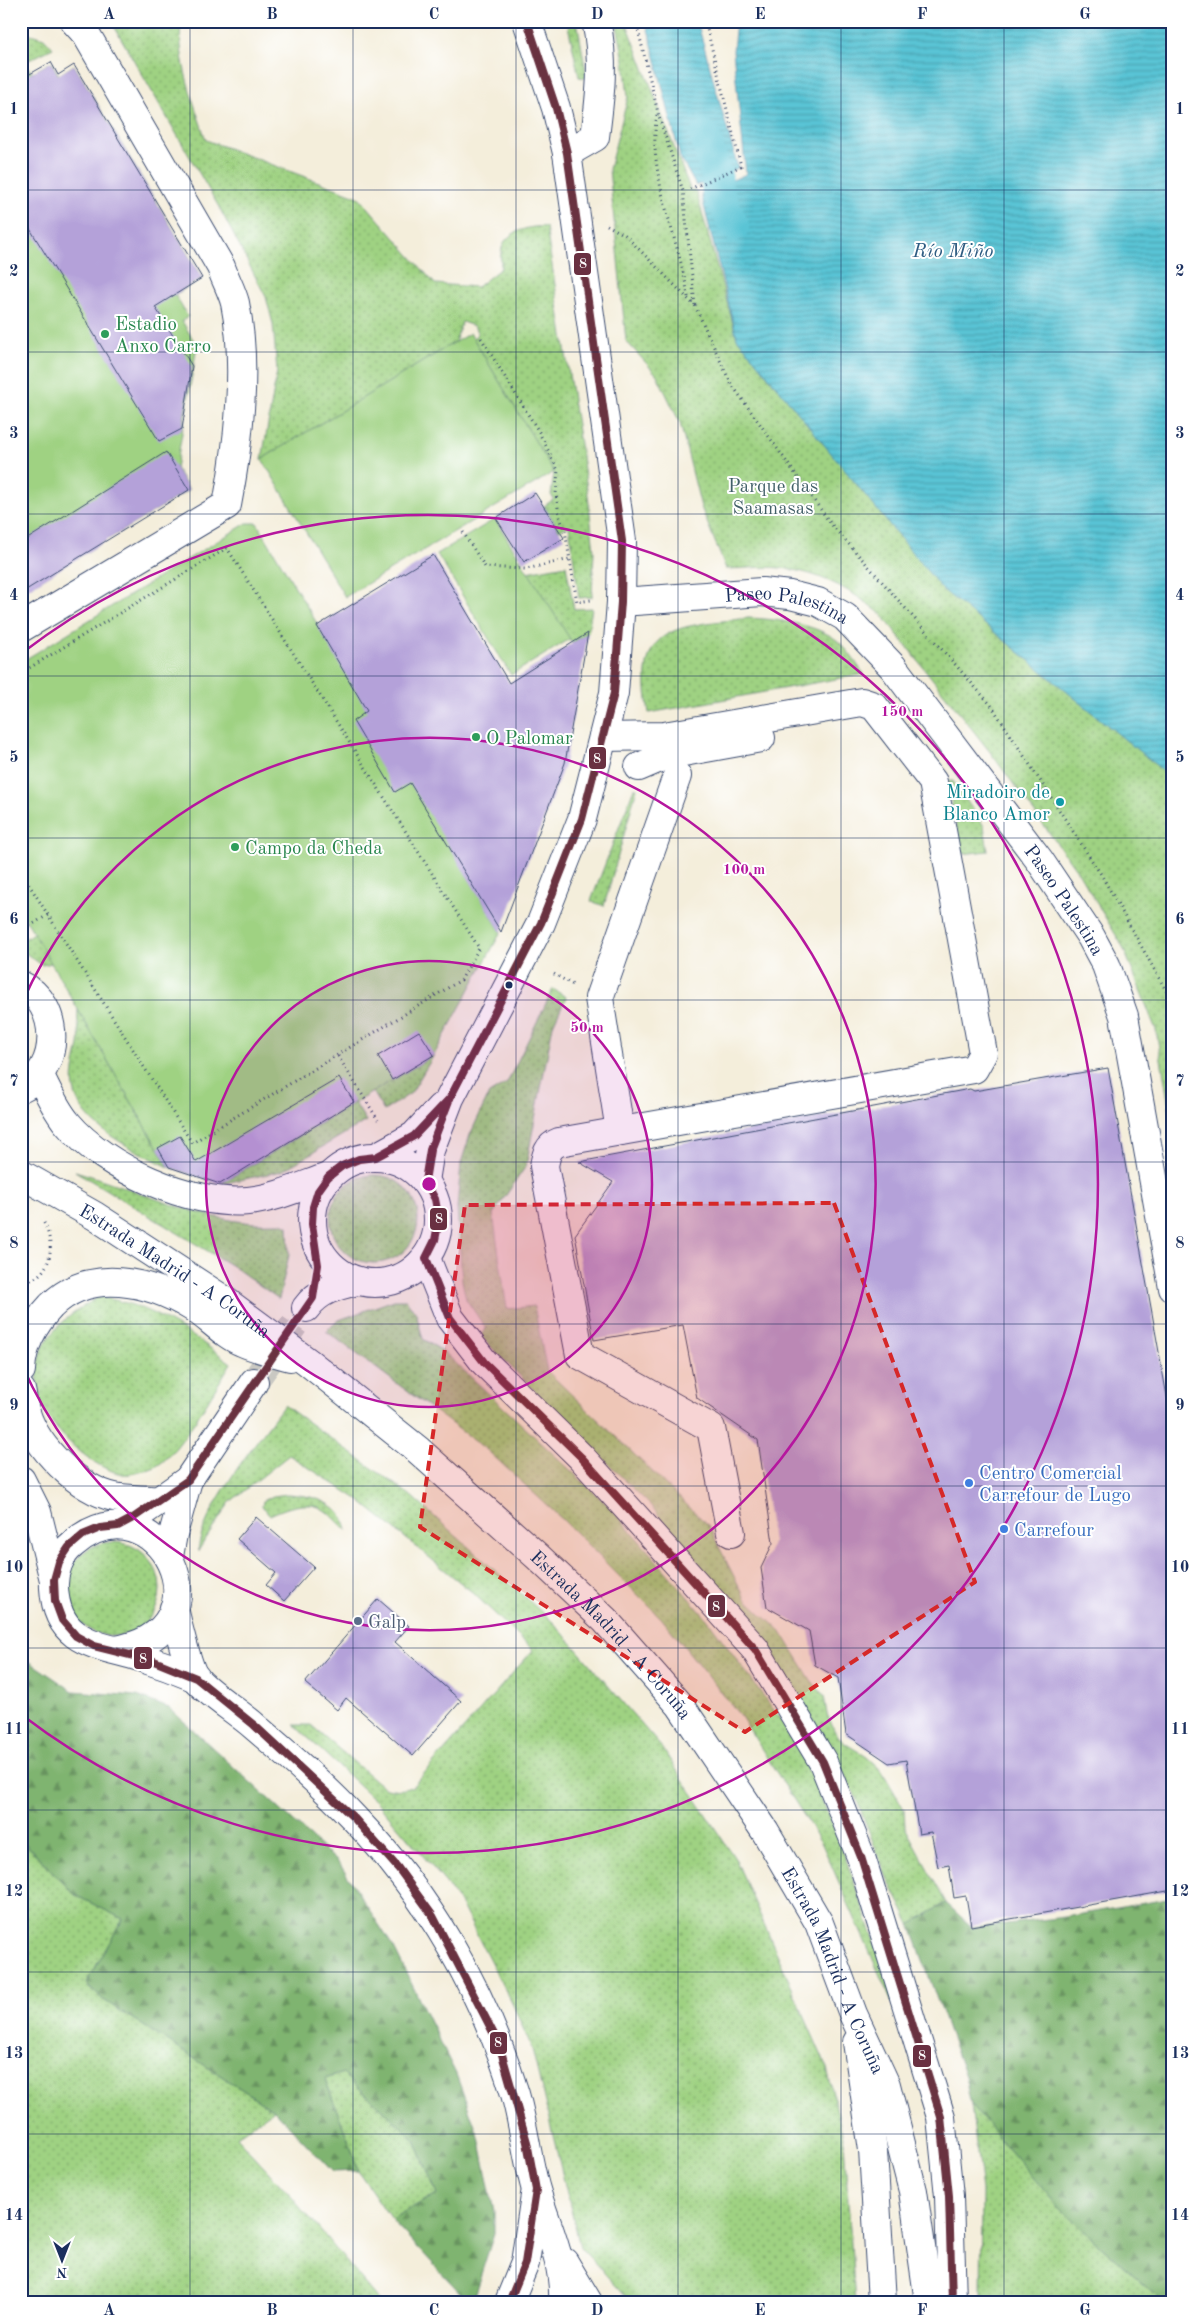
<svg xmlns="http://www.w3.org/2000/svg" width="1194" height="2323" font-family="'Old Standard TT',serif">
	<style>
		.grass { fill: url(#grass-dots); stroke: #5d8070 }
		.forest { fill: url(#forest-firs); stroke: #4d7267 }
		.pitch { fill: #9fd282; stroke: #5d8070 }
		.water { fill: url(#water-rules); stroke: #3a7a9a }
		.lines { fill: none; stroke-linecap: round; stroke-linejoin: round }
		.canal { stroke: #5ac4d5; stroke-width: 31 }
		.building { fill: #b4a1d9 }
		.minor-tunnel { stroke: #c9c8c2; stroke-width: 28; stroke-dasharray: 28 14; stroke-linecap: butt }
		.minor-casing { stroke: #3c4c71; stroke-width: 30 }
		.highway-casing { stroke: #3c4c71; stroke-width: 30 }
		.path { stroke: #3c4c71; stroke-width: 3; stroke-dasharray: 1 4; stroke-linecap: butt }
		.minor { stroke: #fff; stroke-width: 28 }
		.highway { stroke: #fff; stroke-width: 28 }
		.bus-1-casing { stroke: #fff; stroke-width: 11 }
		.bus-1 { stroke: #693041; stroke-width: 8 }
		.marked { fill: #d62828; fill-opacity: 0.2; stroke: #d62828; stroke-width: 4; stroke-dasharray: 10 6; stroke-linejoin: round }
		.grid { fill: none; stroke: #1b2f5e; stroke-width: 1; stroke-opacity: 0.55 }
		.ring { fill: none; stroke: #b5179e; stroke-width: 2.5 }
		.leisure-dot { fill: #2e9e5b; stroke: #fff; stroke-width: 2 }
		.culture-dot { fill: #0f9aa8; stroke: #fff; stroke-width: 2 }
		.bus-dot { fill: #1b2f5e; stroke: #fff; stroke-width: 2 }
		.shop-dot { fill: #3f7fe0; stroke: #fff; stroke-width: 2 }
		.service-dot { fill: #5c6f8a; stroke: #fff; stroke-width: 2 }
		.labels { text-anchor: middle; stroke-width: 4; stroke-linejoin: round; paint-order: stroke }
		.leisure-label { font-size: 19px; fill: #27864d; stroke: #fff; text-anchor: start }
		.park-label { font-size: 19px; fill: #436069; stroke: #fff }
		.street-label { font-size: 19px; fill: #1b2f5e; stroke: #fff }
		.culture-label { font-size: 19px; fill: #0d838f; stroke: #fff; text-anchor: end }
		.shop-label { font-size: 19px; fill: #366cbe; stroke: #fff; text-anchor: start }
		.service-label { font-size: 19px; fill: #4e5e75; stroke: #fff; text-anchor: start }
		.water-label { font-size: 20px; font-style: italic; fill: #2e5c82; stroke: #fff }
		.centre { fill: #b5179e; stroke: #fff; stroke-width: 2.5 }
		.ring-label { font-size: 15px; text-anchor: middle; font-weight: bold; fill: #b5179e; stroke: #fff; stroke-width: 4; stroke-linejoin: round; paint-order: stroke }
		.line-badge { stroke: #fff; stroke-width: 2 }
		.badge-label { font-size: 14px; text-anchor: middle; font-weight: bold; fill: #fff }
		.neatline { fill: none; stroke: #1b2f5e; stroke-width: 2 }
		.grid-label { font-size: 16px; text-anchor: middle; font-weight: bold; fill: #1b2f5e }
	</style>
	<defs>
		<pattern id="grass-dots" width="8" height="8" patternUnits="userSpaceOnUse" patternTransform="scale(1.25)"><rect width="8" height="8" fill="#9fd282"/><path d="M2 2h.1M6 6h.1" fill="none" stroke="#81ab6e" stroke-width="1.8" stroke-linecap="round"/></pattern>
		<pattern id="forest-firs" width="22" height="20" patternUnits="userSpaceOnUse" patternTransform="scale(1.25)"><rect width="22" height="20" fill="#7fb470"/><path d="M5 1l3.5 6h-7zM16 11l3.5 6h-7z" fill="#67935f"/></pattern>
		<pattern id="water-rules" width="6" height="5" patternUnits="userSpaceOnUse" patternTransform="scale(1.25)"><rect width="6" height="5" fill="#5ac4d5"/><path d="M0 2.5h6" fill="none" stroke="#4aa0b0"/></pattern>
	</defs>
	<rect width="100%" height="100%" fill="#fff"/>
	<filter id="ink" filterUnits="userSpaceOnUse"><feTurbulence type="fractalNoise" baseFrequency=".02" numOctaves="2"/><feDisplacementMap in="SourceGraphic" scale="10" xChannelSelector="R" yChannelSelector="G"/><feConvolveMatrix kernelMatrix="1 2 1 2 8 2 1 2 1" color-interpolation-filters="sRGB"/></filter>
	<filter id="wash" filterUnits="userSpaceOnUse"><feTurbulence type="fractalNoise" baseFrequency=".0096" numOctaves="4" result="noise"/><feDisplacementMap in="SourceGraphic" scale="20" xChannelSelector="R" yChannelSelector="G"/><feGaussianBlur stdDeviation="1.12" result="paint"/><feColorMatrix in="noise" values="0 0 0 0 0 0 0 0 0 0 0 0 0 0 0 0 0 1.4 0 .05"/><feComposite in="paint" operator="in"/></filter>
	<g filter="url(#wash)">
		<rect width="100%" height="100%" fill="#f4eedb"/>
		<g class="grass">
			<path d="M111,21h70c-4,40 13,82 25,119l153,57 76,87 42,3 24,-19c0,-6 -1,-14 1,-20 4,-17 30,-23 44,-21l42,268 6,56 -2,46 -13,1 -10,-72 -10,4 -15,-24 10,-7 -3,-4 3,-23 -81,-134 5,-4 -4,-8 -12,-4 -7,20 -193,117 15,-88 -4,-47 -7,-27 -46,-88z"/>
			<path d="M567,21h10l10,57 -8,-1z"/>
			<path d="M616,21h10l64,168 6,2 41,147 205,251 231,190v350l-17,-99 -33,-83 -45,-75 -88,-120 -108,-137c-30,-25 -63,-43 -102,-47 -18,-2 -37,1 -54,1l-25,-62 -21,-84 -23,-48 -31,-34 -17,-172 19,-72 -4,-37z"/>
			<path d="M21,31l23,7 9,10 -28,14 -4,-6z"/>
			<path d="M566,565l8,44 18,-1 -4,25 -16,10 -45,-71z"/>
			<path d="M748,618c28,1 76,6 95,28 8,8 14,19 21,28l-215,39c-16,-89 26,-86 99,-95z"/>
			<path d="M947,781h6l31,45 4,25 -26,3z"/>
			<path d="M634,788h3l-33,118 -13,-5z"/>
			<path d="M34,932l18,31 -10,2 -21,-15v-8z"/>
			<path d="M553,989l13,8 -13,28 -27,141 -33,48 14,95 27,-3 13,65 161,154 37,73 37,35 29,47 13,16 3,18 8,18 8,10 24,15 15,14 22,38 1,18 41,76 -36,21 -23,-46 -33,-85 -20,-37 -37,-65 -43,-61 -102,-123 -172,-171 6,-7 -20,-30 -4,-18 -5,-73 4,-45 9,-28 19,-41 18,-11z"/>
			<path d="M78,1010l91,157c-32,-16 -88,-39 -95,-78 -3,-16 3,-30 5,-45 2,-12 -3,-23 -1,-34z"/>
			<path d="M434,1055l-23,38 -27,18 -12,-19z"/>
			<path d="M354,1102l12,19 -84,50 -62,13z"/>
			<path d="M75,1171c56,16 111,44 169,51 12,2 26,1 38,1l6,3 1,29 -10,44 -45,-32z"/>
			<circle cx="374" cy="1219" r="44"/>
			<path d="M98,1297c51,6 93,37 133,66 -15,24 -53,93 -76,104 -6,3 -26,9 -33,7 -30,-6 -66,-40 -79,-67 -8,-18 -8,-46 2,-63 11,-21 34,-35 53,-47z"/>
			<path d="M394,1300h12l10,13 7,26 21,13 167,156 96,111 72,98 33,59 30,72 43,122 15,51 -78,-177 -80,-126 -80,-99 -99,-99 -76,-70 -161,-119 13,-11z"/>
			<path d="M284,1405l126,90 144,128 108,125 74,112 91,208 17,74 11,160h-224l-51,-55 -48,-198 -19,-44 -50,-97 -17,-25 -69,-81 -83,-77h17l72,62c12,3 19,4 30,-1l120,-136 -61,-58 -116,-94 -67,-43 -59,47 -32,49c4,-42 60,-111 86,-146z"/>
			<path d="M287,1494c24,1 57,8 60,37 -7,-7 -15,-16 -23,-21 -15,-11 -39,-2 -54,5l-8,-9 1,-5 10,-5z"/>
			<circle cx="113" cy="1589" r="47"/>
			<path d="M21,1697c10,26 5,55 0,82z"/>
			<path d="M21,1839l54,56 48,24 -37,65 16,15 172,111 -38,27 63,68 81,97h-359z"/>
			<path d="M343,2073l72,67 22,54 -46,25 -33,-48 -9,-29 -24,-63z"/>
			<path d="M971,2105l90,105 103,92h-183l1,-111z"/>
		</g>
		<g class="forest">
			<path d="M21,1656l52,35 64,5 32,12 170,155 55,85 62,126 23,63 15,75v22l-22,68h-3l-78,-83 46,-25 -22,-54 -72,-67 -18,6 24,63 9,29 -25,1 -59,-62 -172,-111 -16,-16 37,-64 -48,-24 -54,-56v-60l5,-28v-39l-5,-15z"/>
			<path d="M1173,1898v404h-9l-103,-92 -90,-105 -6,-28 -55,-153 36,-21 27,25 92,-11z"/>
		</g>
		<g class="pitch">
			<path d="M21,56l11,17 19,-11 8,13 15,-10 128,213 -27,17 13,22 -6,4 15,25 -21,122 13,22 -168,102z"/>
			<path d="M470,333l84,139 -209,125 -83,-138z"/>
			<path d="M495,519l75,120 -59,36 -74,-121z"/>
			<path d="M247,523h10l244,409 -67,123 -214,129 -51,-17 -148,-256v-249z"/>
		</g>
		<g class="water">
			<path d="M646,21h51l41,147 -42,18 -16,-29z"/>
			<path d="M736,21h437v758l-231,-190 -205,-251 -36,-144 45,-20 -13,-123z"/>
		</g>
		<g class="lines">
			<path class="canal" d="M705,136l12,41v13l17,36"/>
		</g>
		<g id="blocks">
			<g class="building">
				<path d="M51,62l7,13 16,-10 128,213 -47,29 37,59 -10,63 -23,12 -138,-227v-135z"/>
				<path d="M166,452l23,38 -168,103v-50z"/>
				<path d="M535,493l29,45 -40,24 -28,-44z"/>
				<path d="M433,555l76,128 79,-50 -23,130 -64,169 -91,-149 -15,9 -42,-71 14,-10 -50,-85z"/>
				<path d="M419,1031l15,24 -42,25 -14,-24z"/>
				<path d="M1108,1068l65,362v460l-202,36 -5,-30 -12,2 -5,-33 -11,2 -7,-35 -12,2 -13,-74 -17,3 -43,-29 -8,-56 -23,-13 -6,-34 -42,-24 -6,-39 12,-25 -15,-103 -61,-42 -14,-73 -89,15 -19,-105 38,-53 -34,-20 391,-73 4,2z"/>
				<path d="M339,1078l15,24 -134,82 -51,-17 -11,-19 22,-12 16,26z"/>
				<path d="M256,1517l58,50 -30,34 -18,-16 10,-12 -39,-34z"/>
				<path d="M378,1599l31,27 -14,16 66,59 -48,55 -67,-58 -9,12 -32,-27z"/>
			</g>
		</g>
	</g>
	<g filter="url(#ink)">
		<use href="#blocks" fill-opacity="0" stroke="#3c4c71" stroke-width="1"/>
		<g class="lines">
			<path class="minor-tunnel" d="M254,1382l52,-74"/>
			<g class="minor-casing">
				<g id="minor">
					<path d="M567,153l28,-16c5,-40 10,-76 1,-116"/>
					<path id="s1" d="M621,602l141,-10 28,3 28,7 27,15 48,50 147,194 51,76 15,28 18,51 49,272"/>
					<path d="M21,628l206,-123c12,-64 21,-138 8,-202 -3,-12 -10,-24 -14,-36l-135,-233 -12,-13"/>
					<path d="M603,737l61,-1 198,-34 12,4 59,76 50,271 -9,16 -415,73c-11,4 -13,13 -15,24l36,189 131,73 20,105"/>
					<path d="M639,767l28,-12 94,-17"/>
					<path d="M21,985c40,18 41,86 0,103"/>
					<path d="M39,1074c9,17 16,35 29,50 37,44 122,82 180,77 28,-3 54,-15 80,-24"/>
					<path d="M620,1131l-21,-133 78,-222"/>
					<circle cx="375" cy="1220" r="63"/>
					<path d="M376,1157l38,-21 26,-28"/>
					<path d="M425,1181l5,-31 20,-52 91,-175 41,-104 32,-126 7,-91 1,-61 -55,-388 -11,-45 -29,-87"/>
					<path d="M306,1308c13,-18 30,-22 51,-27"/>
					<path d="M141,1513l47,-33 66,-98"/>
					<path d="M169,1556l4,-22 15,-54"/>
					<path d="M174,1608c3,14 14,61 22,71 12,14 42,33 58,47 34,29 69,59 100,92 74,77 130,173 161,276 9,32 12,65 21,96 11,38 29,71 27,112"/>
					<path d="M115,1650c122,-19 41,-178 -42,-106 -13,10 -20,28 -19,44 3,55 42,56 85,69 19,6 38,13 57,21"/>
					<path d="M564,2262l24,40"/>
					<path d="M509,2302l16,-39 10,-68"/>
				</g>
			</g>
			<g class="highway-casing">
				<g id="highway">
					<path id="s2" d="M21,1174l74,42 129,84 84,62 110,88 120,107 67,63 75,85 85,126 54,92 34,91 33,71 27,106 16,111"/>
					<path d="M426,1258l24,60 34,44 97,95 174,192 68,113 38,95 80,260 8,79 3,106"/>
					<path d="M21,1370c1,-25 13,-46 30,-64 39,-39 98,-25 141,1 17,10 32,28 50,35 15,7 32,10 48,15"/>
					<path d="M21,1390c2,8 2,16 5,23 11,35 52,76 88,84 15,3 31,2 46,4"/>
					<path d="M21,1480l16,32 17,68"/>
					<path d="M857,2042l16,108 9,152"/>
				</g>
			</g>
			<g class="path">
				<path d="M636,21l23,96 24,74 12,114"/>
				<path d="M657,115c-11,58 23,125 31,182"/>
				<path d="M690,189l51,-23 -36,-145"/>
				<path d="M607,225l18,10 70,71 35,76 101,142 160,181 111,171 71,127"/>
				<path d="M481,338l58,94 19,38 -2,24 3,21 6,16 12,71 14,-2"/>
				<path d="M463,532l22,35 41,2 44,-10"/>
				<path d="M21,673l206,-125 252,400 -18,32 -269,163 -171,-271"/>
				<path d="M21,931l27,-16"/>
				<path d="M554,974l19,11"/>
				<path d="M338,1056l40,64"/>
				<path d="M21,1283c32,-6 35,-38 22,-62"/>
				<path d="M21,1697c10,26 5,55 0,82"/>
			</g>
			<use href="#minor" class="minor"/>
			<use href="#highway" class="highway"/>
			<g class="bus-1-casing">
				<g id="bus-1">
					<path d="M527,21l29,87 11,45 55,388 -1,61 -7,91 -32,126 -41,104 -91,175 -20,52 -5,31 10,18 4,21 -4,20 -9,18 24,60 34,44 97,95 174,192 68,113 38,95 80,260 8,79 3,106"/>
					<path d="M450,1098l-36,38 -38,21 -17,2 -17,7 -14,11 -10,14 -5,16 -1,17 6,41 -5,33 -125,182 -55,38 -15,8 -18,2 -17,7 -14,12 -10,15 -5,18 1,21 7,19 14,16 18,10 60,15 42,17 58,47 100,93 44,50 35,48 66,128 28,98 9,48 -11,73 -16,39"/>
				</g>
			</g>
			<use href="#bus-1" class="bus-1"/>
		</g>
	</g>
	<path class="marked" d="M834,1203l141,379 -230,150 -325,-205 45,-322z"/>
	<path class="grid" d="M190,21v2281M353,21v2281M516,21v2281M678,21v2281M841,21v2281M1004,21v2281M21,190h1152M21,352h1152M21,514h1152M21,676h1152M21,838h1152M21,1000h1152M21,1162h1152M21,1324h1152M21,1486h1152M21,1648h1152M21,1810h1152M21,1972h1152M21,2134h1152"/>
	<circle cx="429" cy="1184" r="223" fill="#b5179e" fill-opacity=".12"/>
	<g class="ring">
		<circle cx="429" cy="1184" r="223"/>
		<path d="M22 1003A446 446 0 1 1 22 1365"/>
		<path d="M22 653A669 669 0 1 1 22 1715"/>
	</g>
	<g class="leisure-dot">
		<circle cx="105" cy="334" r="5"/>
		<circle cx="476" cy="737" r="5"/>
		<circle cx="235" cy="847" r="5"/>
	</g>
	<circle class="culture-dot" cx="1060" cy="802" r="5"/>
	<circle class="bus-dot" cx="509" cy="985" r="4.5"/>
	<g class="shop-dot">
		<circle cx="969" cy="1483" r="5"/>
		<circle cx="1004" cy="1529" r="5"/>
	</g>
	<circle class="service-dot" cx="358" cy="1621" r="5"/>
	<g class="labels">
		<g class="leisure-label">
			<text x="115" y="330">Estadio<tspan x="115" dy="22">Anxo Carro</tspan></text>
			<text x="486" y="744">O Palomar</text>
			<text x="245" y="854">Campo da Cheda</text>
		</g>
		<g class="park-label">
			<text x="773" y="492">Parque das<tspan x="773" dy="22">Saamasas</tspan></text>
		</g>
		<g class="street-label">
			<text dy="7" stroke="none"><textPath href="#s1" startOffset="168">Paseo Palestina</textPath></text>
			<text dy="7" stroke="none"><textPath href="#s1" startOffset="588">Paseo Palestina</textPath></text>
			<text dy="7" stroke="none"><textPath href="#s2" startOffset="182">Estrada Madrid - A Coruña</textPath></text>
			<text dy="7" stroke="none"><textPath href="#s2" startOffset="752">Estrada Madrid - A Coruña</textPath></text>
			<text dy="7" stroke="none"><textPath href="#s2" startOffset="1158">Estrada Madrid - A Coruña</textPath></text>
		</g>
		<g class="culture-label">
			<text x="1050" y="798">Miradoiro de<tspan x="1050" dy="22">Blanco Amor</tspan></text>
		</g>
		<g class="shop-label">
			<text x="979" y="1479">Centro Comercial<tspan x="979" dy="22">Carrefour de Lugo</tspan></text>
			<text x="1014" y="1536">Carrefour</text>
		</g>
		<g class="service-label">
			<text x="368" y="1628">Galp</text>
		</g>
		<g class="water-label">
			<text x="953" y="257">Río Miño</text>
		</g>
	</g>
	<circle cx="429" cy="1184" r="8" class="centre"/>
	<g class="ring-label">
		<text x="902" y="716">150 m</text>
		<text x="744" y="874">100 m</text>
		<text x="587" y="1032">50 m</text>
	</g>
	<g class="line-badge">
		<rect x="573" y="252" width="19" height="24" rx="5" fill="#693041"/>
		<rect x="588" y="746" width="19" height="24" rx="5" fill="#693041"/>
		<rect x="429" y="1207" width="19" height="24" rx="5" fill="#693041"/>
		<rect x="707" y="1594" width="19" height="24" rx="5" fill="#693041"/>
		<rect x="133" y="1646" width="20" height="24" rx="5" fill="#693041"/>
		<rect x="489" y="2031" width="19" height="24" rx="5" fill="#693041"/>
		<rect x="912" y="2044" width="20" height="24" rx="5" fill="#693041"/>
	</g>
	<g class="badge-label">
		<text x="583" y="268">8</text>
		<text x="597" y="763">8</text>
		<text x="439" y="1223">8</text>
		<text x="716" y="1611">8</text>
		<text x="143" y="1663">8</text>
		<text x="498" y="2047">8</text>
		<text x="922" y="2060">8</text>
	</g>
	<rect width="1194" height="2323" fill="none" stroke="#fff" stroke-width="55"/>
	<g transform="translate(62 2260) rotate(180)" stroke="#ffffff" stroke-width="4" paint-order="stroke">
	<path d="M0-4L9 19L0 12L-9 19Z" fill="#1b2f5e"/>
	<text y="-8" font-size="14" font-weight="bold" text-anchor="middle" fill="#1b2f5e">N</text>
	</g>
	<rect x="28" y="28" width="1138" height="2268" class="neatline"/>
	<g class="grid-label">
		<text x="109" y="19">A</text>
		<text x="272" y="19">B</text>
		<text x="434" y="19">C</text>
		<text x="597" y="19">D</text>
		<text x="760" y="19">E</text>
		<text x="922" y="19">F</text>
		<text x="1085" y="19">G</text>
		<text x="14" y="114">1</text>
		<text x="1180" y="114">1</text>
		<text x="14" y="276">2</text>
		<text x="1180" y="276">2</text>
		<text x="14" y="438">3</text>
		<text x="1180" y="438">3</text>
		<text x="14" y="600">4</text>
		<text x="1180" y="600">4</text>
		<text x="14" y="762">5</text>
		<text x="1180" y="762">5</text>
		<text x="14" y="924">6</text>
		<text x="1180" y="924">6</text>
		<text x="14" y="1086">7</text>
		<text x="1180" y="1086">7</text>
		<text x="14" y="1248">8</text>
		<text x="1180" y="1248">8</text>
		<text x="14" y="1410">9</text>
		<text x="1180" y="1410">9</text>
		<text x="14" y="1572">10</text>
		<text x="1180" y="1572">10</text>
		<text x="14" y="1734">11</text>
		<text x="1180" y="1734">11</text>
		<text x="14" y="1896">12</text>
		<text x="1180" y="1896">12</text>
		<text x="14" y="2058">13</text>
		<text x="1180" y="2058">13</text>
		<text x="14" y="2220">14</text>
		<text x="1180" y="2220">14</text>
		<text x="109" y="2315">A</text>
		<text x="272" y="2315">B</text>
		<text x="434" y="2315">C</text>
		<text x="597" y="2315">D</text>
		<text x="760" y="2315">E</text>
		<text x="922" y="2315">F</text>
		<text x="1085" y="2315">G</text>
	</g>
</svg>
